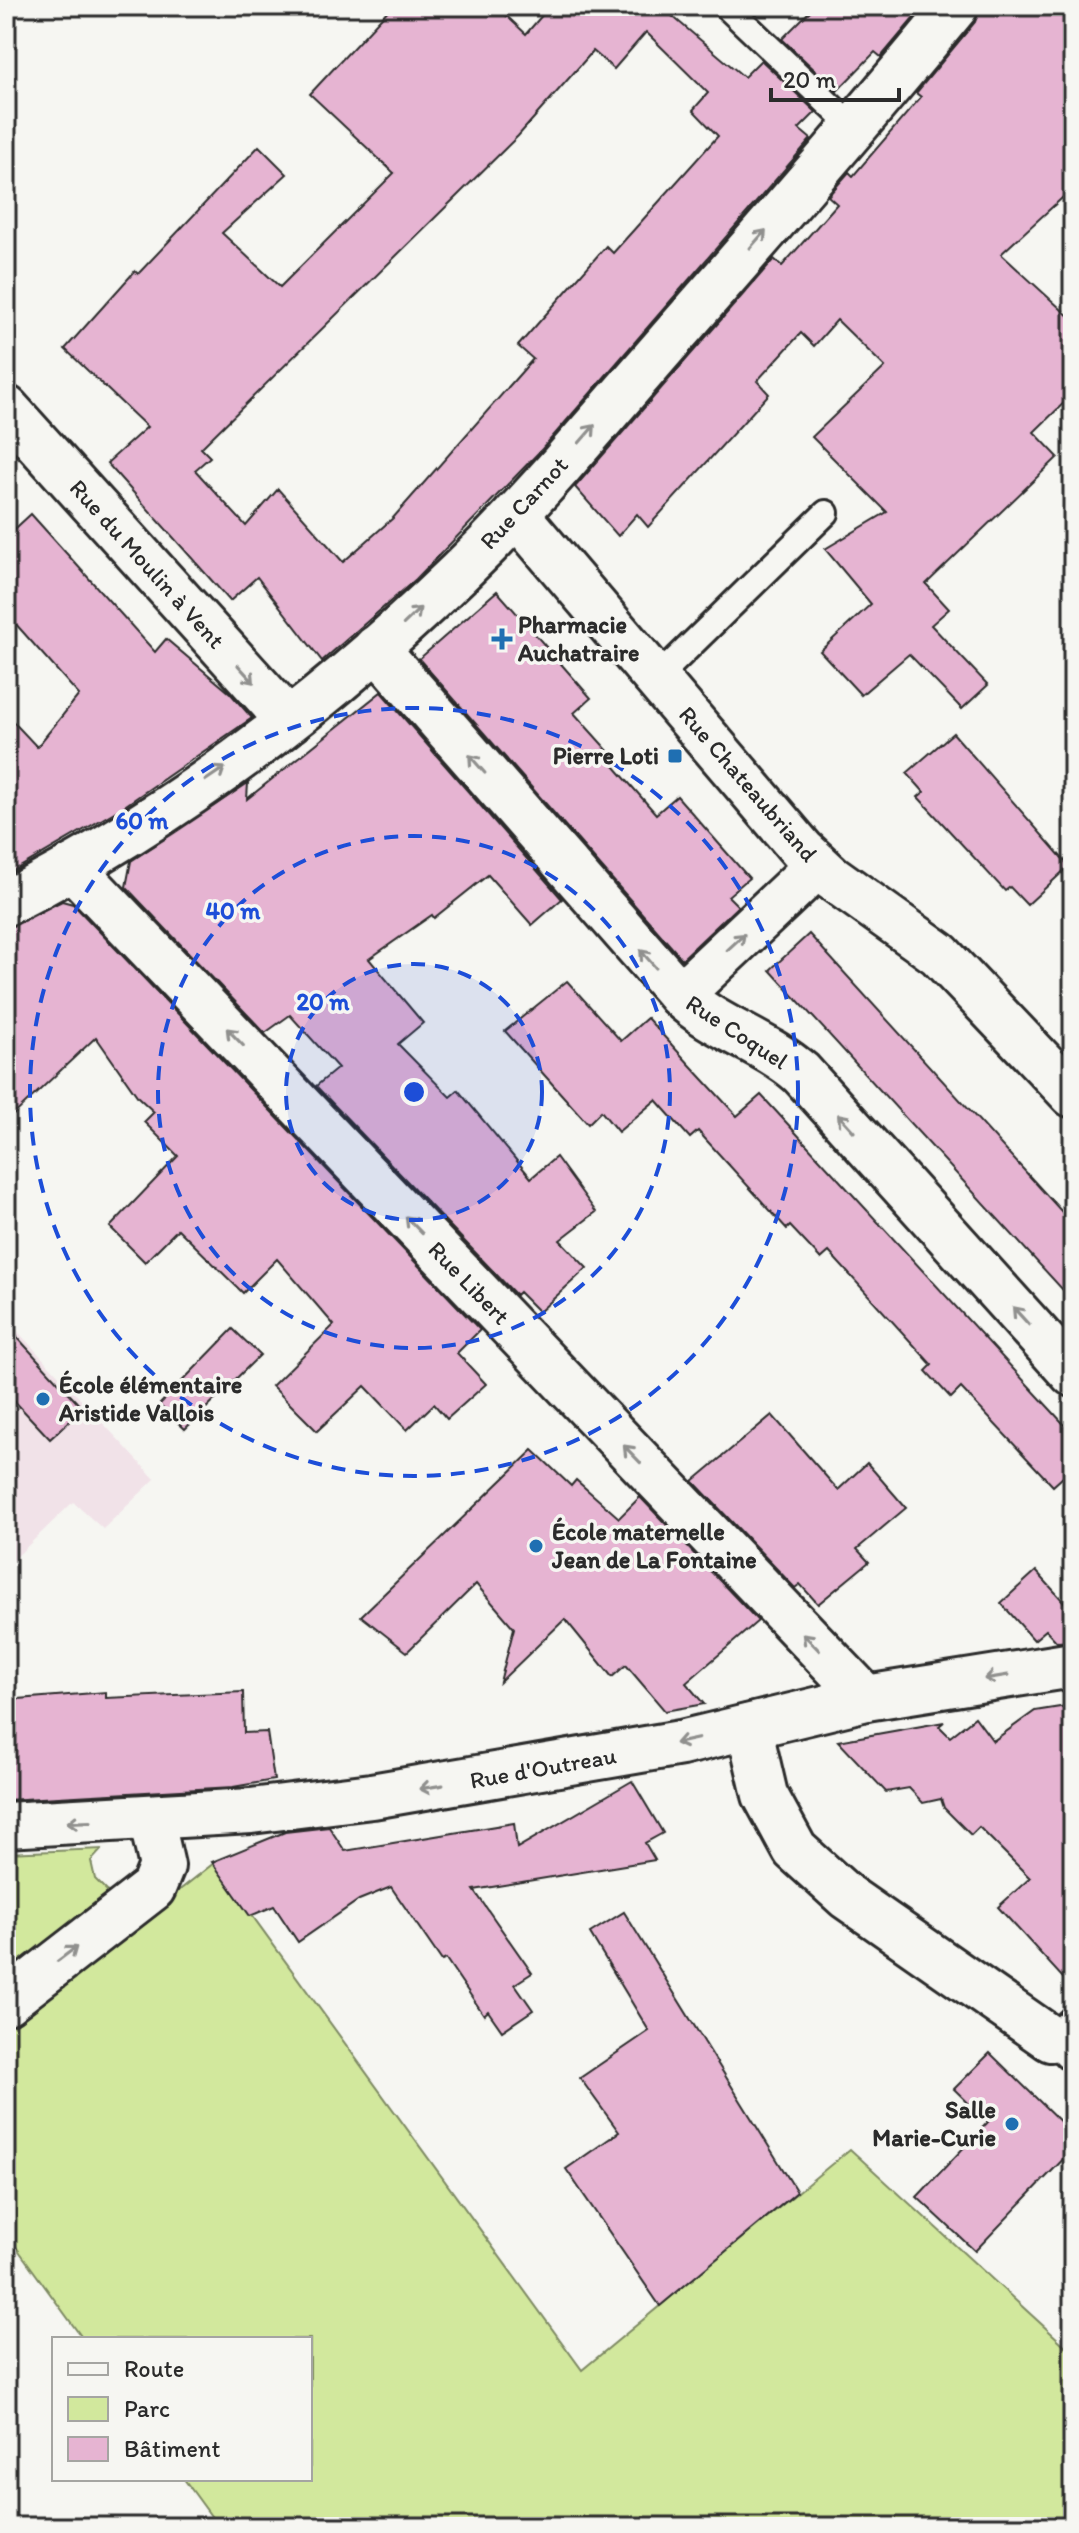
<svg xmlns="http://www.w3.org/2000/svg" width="1079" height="2533" font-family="Itim,sans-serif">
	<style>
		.built { fill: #f1e2e8 }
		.green { fill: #d2e89d; stroke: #7e8a64; stroke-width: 2 }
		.building { fill: #e6b4d2; stroke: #2b2b2b; stroke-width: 2; fill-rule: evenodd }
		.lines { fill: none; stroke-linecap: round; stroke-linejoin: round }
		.lane-casing { stroke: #2b2b2b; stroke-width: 30 }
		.street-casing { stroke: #2b2b2b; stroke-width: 50 }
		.secondary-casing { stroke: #2b2b2b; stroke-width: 50 }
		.lane { stroke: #f6f6f2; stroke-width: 24 }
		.street { stroke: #f6f6f2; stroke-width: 44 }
		.secondary { stroke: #f6f6f2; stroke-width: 44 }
		.oneway { stroke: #90908e }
		.ring { fill: none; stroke: #1d4ed8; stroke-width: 4; stroke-dasharray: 14 10 }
		.poi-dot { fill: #1f6fb2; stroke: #f6f6f2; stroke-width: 3 }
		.labels { text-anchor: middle; stroke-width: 7; stroke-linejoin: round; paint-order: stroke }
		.street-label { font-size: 24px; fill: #2b2b2b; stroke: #f6f6f2 }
		.poi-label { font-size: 24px; font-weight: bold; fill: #2b2b2b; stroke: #f6f6f2; text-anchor: start }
		.centre { fill: #1d4ed8; stroke: #f6f6f2; stroke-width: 4 }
		.ring-label { font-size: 24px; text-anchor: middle; font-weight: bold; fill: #1d4ed8; stroke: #f6f6f2; stroke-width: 7; stroke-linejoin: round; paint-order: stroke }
	</style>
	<rect width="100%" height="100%" fill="#f6f6f2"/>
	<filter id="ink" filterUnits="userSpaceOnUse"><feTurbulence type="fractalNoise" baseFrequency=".0125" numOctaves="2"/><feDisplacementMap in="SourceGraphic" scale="16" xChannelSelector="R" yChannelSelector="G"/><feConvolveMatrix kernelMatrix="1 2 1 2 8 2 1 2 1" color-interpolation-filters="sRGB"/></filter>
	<g filter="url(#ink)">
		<path class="built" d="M6,1319l149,160 -52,50 -30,-27 -67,65z"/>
		<g class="green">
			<path d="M102,1849l-11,12 4,18 13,13h14l-116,97v-136z"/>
			<path d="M214,1863l368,507 268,-221 223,204v174h-854l-35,-48h126v-140h-227l-77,-106v-206z"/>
		</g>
		<g class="building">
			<path d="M392,6h104l30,28 24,-28h119l-4,4 79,67 17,-17 55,52 -17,17 12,10 -269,310 -126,130 -94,82 -65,-84 -27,24 -123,-138 40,-36 -82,-78 70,-78 3,3 121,-128 28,28 -65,59 58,54 114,-114 -84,-79zM646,32l62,61 -15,17 25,26 -105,117 -7,-7 -88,100 15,13 -140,159 -50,44 -65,-73 -32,37 -51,-56 15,-13 -9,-9 317,-312 75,-85 21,18z"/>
			<path d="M815,6h109l-43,51 -6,-5 -38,39 -55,-52z"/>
			<path d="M980,6h93v182l-72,66 72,66v74l-39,38 24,25 -132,127 23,25 -18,16 57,60 -26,24 -53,-55 -48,41 -41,-44 51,-47 -46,-55 62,-37 -75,-75 73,-70 -48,-47 -23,26 -13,-13 -44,48 12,13 -121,133 -11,-13 -19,22 -43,-49 199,-228 8,7 55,-62 -9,-8 21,-24 4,4 68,-79 -5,-4 59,-71z"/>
			<path d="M31,514l124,138 11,-13 64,54 22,25 -129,89 -117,68v-161l31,33 42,-52 -73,-82v-76z"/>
			<path d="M497,591l94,107 -17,15 44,49 -4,4 42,48 21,-18 72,82 -21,18 10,10 -56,53 -263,-300z"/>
			<path d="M381,692l181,207 -30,26 -44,-50 -54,43 -2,-3 -63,44 54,64 -25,21 52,53 8,-7 73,88 25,-21 40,55 -36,28 27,28 -48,44 -20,-20 -3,3 -200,-209 22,-18 -48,-53 -25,18 -139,-146 5,-26 117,-78 -1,16z"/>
			<path d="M953,733l116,133 -42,39 -17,-18 -5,4 -87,-94 6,-5 -17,-19z"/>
			<path d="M62,901l11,3 407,426 -23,23 29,31 -39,35 -13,-15 -27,26 -42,-44 -48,45 -45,-45 62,-61 -57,-66 -34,34 -65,-64 -33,33 -35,-35 68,-71 -34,-34 10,-10 -16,-15 -42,-60 -90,85v-194z"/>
			<path d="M809,934l264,290v77l-303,-331z"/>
			<path d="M567,981l54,60 26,-23 90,98 24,-21 312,339v34l-20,18 -92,-98 -10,10 -25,-27 6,-6 -103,-113 -8,7 -31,-33 -3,3 -89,-98 -8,7 -34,-38 -38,32 -17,-21 -13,13 -83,-93z"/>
			<path d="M6,1325l77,84 -33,30 -44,-47z"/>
			<path d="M233,1329l27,26 -75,74 -26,-24z"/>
			<path d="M772,1415l66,75 29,-27 39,45 -49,41 12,13 -51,42 -18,-20 -5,4 -102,-107z"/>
			<path d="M533,1450l38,36 5,-6 43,38 21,-21 118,124 -72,62 18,21 -39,7 -39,-46 -14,12 -47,-58 -65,63 14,-54 -38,-44 -69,68 -46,-36z"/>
			<path d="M1036,1571l37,41v29l-16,1 -11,-12 -12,10 -33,-37z"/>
			<path d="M106,1692v6l137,-6 1,41 23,-1 7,48 -41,7 -227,13v-100z"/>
			<path d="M1073,1705v284l-75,-82 32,-29 -51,-51 -8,8 -27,-27 -3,-9 -18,4 -14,-15 -23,4 -48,-51 106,-19 -5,4 11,11 25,-20 18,24 42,-30z"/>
			<path d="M632,1781l31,52 -18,10 10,17 -181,30 58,83 -17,11 18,26 -31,21 -14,-20 -4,4 -38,-56 -4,2 -51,-74 -32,13 -61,42 -24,-36 -24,10 -38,-54 73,-30 44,-5 16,24 169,-28 3,25z"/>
			<path d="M624,1912l173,280 -137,114 -94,-137 53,-37 -39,-54 69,-47 -59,-98z"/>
			<path d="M990,2053l83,81v15l-98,102 -58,-54 71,-75 -34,-33z"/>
		</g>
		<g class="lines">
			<g class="lane-casing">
				<g id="lane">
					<path d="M726,6l129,123"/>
					<path d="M656,679l170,-166"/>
					<path d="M1073,2018l-22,21 22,22"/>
				</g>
			</g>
			<g class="street-casing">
				<g id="street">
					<path d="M6,408l282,312"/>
					<path d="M516,514l286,336 29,27 108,77 134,141"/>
					<path d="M376,648l304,347c35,33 84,46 121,78l272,301"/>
					<path d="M72,867l794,831"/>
					<path d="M6,903c178,-91 340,-217 481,-358 66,-68 127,-141 189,-212 95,-108 189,-216 280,-327"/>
					<path d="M680,995l137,-129"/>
					<path d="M749,1727l16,68 30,55 52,47 204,142"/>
					<path d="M6,2002l147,-114 9,-22 -11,-48"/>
				</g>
			</g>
			<g class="secondary-casing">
				<path id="secondary" d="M6,1825l245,-14 121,-15 309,-53 185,-45 207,-33"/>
			</g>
			<use href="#lane" class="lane"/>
			<use href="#street" class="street"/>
			<use href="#secondary" class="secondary"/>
		</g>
		<defs><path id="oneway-shaft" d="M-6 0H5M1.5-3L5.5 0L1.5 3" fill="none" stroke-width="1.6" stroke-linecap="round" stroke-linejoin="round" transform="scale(2)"/></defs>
		<g class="oneway">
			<use href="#oneway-shaft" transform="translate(758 239) rotate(-49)"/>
			<use href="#oneway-shaft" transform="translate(587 434) rotate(-49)"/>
			<use href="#oneway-shaft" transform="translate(412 616) rotate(-44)"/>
			<use href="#oneway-shaft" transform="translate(246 674) rotate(48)"/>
			<use href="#oneway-shaft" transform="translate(477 764) rotate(-131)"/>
			<use href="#oneway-shaft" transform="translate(215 774) rotate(-34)"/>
			<use href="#oneway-shaft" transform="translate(736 942) rotate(-43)"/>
			<use href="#oneway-shaft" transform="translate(648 959) rotate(-131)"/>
			<use href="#oneway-shaft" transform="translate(235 1037) rotate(-134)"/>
			<use href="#oneway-shaft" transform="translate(846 1123) rotate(-132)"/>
			<use href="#oneway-shaft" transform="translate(414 1225) rotate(-134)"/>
			<use href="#oneway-shaft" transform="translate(1021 1316) rotate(-132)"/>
			<use href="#oneway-shaft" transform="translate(632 1454) rotate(-134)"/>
			<use href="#oneway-shaft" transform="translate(811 1642) rotate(-134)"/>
			<use href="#oneway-shaft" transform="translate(996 1677) rotate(171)"/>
			<use href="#oneway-shaft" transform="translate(687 1741) rotate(168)"/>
			<use href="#oneway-shaft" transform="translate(431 1787) rotate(171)"/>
			<use href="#oneway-shaft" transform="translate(79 1822) rotate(178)"/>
			<use href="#oneway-shaft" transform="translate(67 1954) rotate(-37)"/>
		</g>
	</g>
	<circle cx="414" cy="1092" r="128" fill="#1d4ed8" fill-opacity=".12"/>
	<g class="ring">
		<circle cx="414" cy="1092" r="128"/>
		<circle cx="414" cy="1092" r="256"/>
		<circle cx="414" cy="1092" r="384"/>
	</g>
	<g class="poi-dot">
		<path d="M498 627h8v8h8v8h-8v8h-8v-8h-8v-8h8z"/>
		<rect x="667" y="748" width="16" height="16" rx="4"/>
		<circle cx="43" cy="1399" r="8"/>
		<circle cx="536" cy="1546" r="8"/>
		<circle cx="1012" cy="2124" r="8"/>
	</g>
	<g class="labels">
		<g class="street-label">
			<text transform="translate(524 503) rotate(-47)" y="8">Rue Carnot</text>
			<text transform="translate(147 564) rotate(48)" y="8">Rue du Moulin à Vent</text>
			<text transform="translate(748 784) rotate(49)" y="8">Rue Chateaubriand</text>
			<text transform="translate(737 1032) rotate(33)" y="8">Rue Coquel</text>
			<text transform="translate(469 1283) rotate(46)" y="8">Rue Libert</text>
			<text transform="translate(543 1768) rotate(-10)" y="8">Rue d'Outreau</text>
		</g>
		<g class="poi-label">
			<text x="518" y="633">Pharmacie<tspan x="518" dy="28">Auchatraire</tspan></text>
			<text x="659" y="764" text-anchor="end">Pierre Loti</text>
			<text x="59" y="1393">École élémentaire<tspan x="59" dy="28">Aristide Vallois</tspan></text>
			<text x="552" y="1540">École maternelle<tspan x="552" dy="28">Jean de La Fontaine</tspan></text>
			<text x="996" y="2118" text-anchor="end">Salle<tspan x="996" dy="28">Marie-Curie</tspan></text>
		</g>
	</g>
	<circle cx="414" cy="1092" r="12" class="centre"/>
	<g class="ring-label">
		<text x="142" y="829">60 m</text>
		<text x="233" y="919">40 m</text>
		<text x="323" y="1010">20 m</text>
	</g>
	<rect width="1079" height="2533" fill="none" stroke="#f6f6f2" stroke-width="32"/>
	<rect x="16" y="16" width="1047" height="2501" fill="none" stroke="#2b2b2b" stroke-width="3" filter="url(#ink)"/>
	<rect x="52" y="2337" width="260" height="144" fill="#f6f6f2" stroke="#a5a5a2" stroke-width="2"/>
	<rect x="68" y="2363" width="40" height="12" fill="#f6f6f2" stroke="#a5a5a2" stroke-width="2"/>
	<text x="124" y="2377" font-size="24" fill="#2b2b2b">Route</text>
	<rect x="68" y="2397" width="40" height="24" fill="#d2e89d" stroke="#a5a5a2" stroke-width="2"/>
	<text x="124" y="2417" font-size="24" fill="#2b2b2b">Parc</text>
	<rect x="68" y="2437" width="40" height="24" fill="#e6b4d2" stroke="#a5a5a2" stroke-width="2"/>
	<text x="124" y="2457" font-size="24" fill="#2b2b2b">Bâtiment</text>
	<path d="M771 88v12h128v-12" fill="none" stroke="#2b2b2b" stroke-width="4"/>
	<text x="783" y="88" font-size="24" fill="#2b2b2b" stroke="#f6f6f2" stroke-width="6" paint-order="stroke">20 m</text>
</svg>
